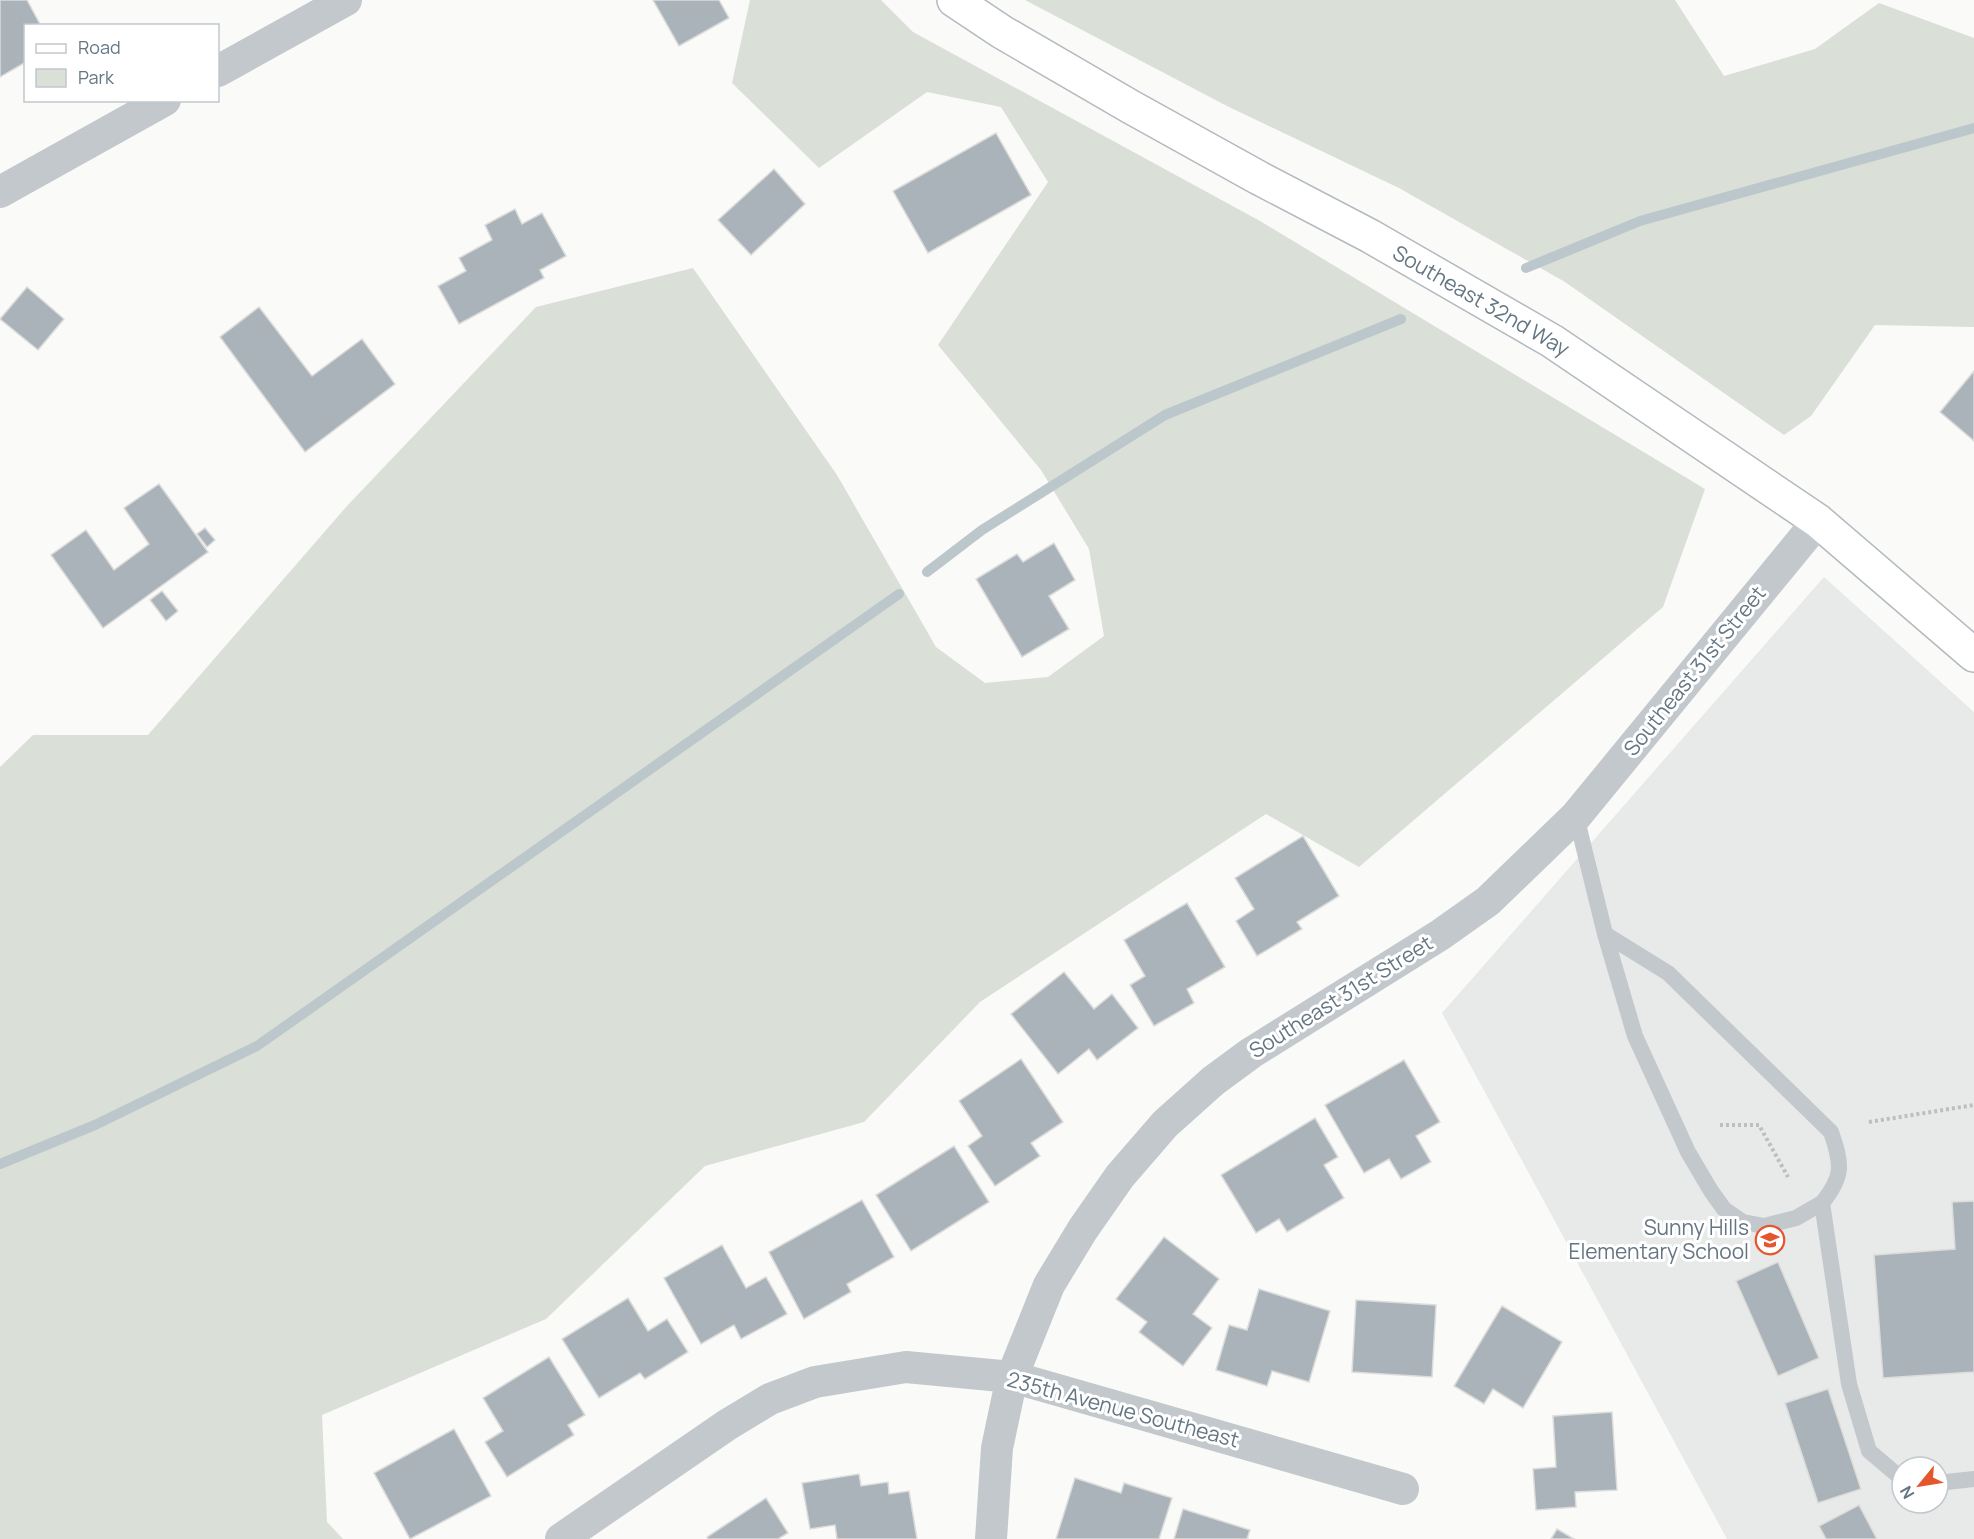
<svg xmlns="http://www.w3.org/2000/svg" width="1974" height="1539" font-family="Manrope,sans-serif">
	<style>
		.built { fill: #e8e9e9; fill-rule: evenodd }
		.green { fill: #dadfd7 }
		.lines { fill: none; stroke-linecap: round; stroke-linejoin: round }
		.stream { stroke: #bbc7cb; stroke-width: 10 }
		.building { fill: #aab3b9; stroke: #dcdcda; stroke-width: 1.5 }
		.secondary-casing { stroke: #b3babf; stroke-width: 36 }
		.path { stroke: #bbbfc2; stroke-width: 4; stroke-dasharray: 3 3; stroke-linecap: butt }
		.lane { stroke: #c3c8cc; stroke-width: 16 }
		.street { stroke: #c3c8cc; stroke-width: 32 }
		.secondary { stroke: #fff; stroke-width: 33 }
		.labels { text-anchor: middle; stroke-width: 6; stroke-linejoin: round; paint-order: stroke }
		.street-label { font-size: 21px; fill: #657683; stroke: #fff }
		.poi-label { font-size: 21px; fill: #657683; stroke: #fff; text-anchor: end }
	</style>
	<rect width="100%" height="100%" fill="#fafaf8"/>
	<path class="built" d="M1824,577l150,135v827h-247l-285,-526zM1902,1467h36v36h-36z"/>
	<g class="green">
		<path d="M750,0h131l32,32 347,189 445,268 -42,118 -304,260 -93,-53 -286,188 -116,120 -159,44 -159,153 -224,96 5,107 16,17h-343v-772l33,-32h115l199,-229 189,-199 157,-39 144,207 99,172 49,36 63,-6 56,-41 -15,-87 -48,-79 -103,-125 110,-163 -47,-75 -74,-15 -108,76 -87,-85z"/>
		<path d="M1025,0h650l49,76 91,-27 64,-46 95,35v289l-99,-2 -64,91 -27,19 -219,-153 -166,-94 -172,-82z"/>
	</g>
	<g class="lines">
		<g class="stream">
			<path d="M1526,268l114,-47 334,-93"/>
			<path d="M927,572l55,-42 183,-115 236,-96"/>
			<path d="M0,1164l95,-39 162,-79 642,-452"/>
		</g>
	</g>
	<g class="building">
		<path d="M0,0h27l14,26h-15v36l-26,15z"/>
		<path d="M653,0h66l10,18 -50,28z"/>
		<path d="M996,133l35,62 -103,58 -35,-62z"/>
		<path d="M774,169l31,35 -54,51 -33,-35z"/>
		<path d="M515,209l7,15 20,-11 24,43 -26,14 4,8 -85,46 -21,-38 28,-15 -7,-13 33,-18 -7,-15z"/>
		<path d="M27,287l37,32 -26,31 -38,-31z"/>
		<path d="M259,307l53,69 50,-37 33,45 -90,68 -85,-115z"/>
		<path d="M1974,371v70l-34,-29z"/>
		<path d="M159,484l49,68 -105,76 -52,-73 35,-25 28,40 35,-26 -25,-36z"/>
		<path d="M205,528l10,12 -8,7 -10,-13z"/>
		<path d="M1054,543l21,37 -26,16 20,33 -47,28 -46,-78 41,-25 6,8z"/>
		<path d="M162,591l16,20 -12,10 -16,-21z"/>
		<path d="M1303,836l36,60 -42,26 5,7 -45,27 -21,-35 18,-12 -19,-31z"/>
		<path d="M1187,903l38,64 -38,22 7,14 -40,23 -24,-41 15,-9 -21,-36z"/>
		<path d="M1064,972l30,37 18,-15 26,34 -41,32 -8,-11 -31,25 -47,-60z"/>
		<path d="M1021,1059l42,63 -32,21 9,13 -45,30 -27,-40 14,-10 -23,-35z"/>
		<path d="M1404,1060l36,62 -24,14 15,26 -30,17 -12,-20 -25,14 -39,-68z"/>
		<path d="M1315,1118l23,39 -14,8 20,33 -57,34 -8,-13 -23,14 -35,-58z"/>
		<path d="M954,1146l35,56 -78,49 -35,-56z"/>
		<path d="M862,1200l32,57 -47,27 4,8 -47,27 -35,-67z"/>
		<path d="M1974,1201v174v-3l-91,6 -9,-123 81,-6 -3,-47z"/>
		<path d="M1164,1237l55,42 -26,35 19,14 -29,38 -44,-34 8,-10 -31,-23z"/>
		<path d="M722,1245l24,43 20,-11 21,37 -46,25 -7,-14 -33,19 -37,-66z"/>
		<path d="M1778,1262l41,96 -41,18 -42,-95z"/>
		<path d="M1259,1289l71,22 -21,71 -37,-11 -5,15 -51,-16 13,-45 18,5z"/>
		<path d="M628,1298l20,33 19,-12 21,33 -43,27 -5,-6 -41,25 -37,-59z"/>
		<path d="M1356,1300l80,5 -4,72 -80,-5z"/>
		<path d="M1502,1306l60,36 -39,66 -30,-19 -9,15 -30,-18z"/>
		<path d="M549,1357l36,58 -17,10 6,10 -67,42 -22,-35 18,-11 -20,-33z"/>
		<path d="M1828,1389l33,100 -43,14 -33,-100z"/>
		<path d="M1612,1412l5,78 -42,2 1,15 -40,3 -3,-41 23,-2 -3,-51z"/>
		<path d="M454,1429l37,67 -81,43 -36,-66z"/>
		<path d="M859,1474l2,12 27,-4 1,12 20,-3 8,48h-80l-2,-14 -25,4 -8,-46z"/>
		<path d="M1075,1478l46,15 3,-10 48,15 -13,41h-103z"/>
		<path d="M766,1498l22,35 -10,6h-70l-1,-2z"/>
		<path d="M1859,1505l18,34h-51l-7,-13z"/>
		<path d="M1183,1509l67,21 -3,9h2h-75z"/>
		<path d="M1557,1529l17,10h-23z"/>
	</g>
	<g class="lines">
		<g class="secondary-casing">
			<path id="secondary" d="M954,0l48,32 129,75 128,71 111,58 182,105 266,180 156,134"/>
		</g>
		<g class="path">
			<path d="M1869,1122l105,-17"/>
			<path d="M1720,1125h39l29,52"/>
		</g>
		<g class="lane">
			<path d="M1576,816l29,118 30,102 53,116 23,39 13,18 19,13 21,4 32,-8 26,-15 27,181 20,67 33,28"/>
			<path d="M1605,934l63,39 163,159c11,32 13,44 -9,71"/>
			<path d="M1938,1483l36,-4"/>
		</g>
		<g class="street">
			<path d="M218,71l128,-71"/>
			<path d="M0,192l165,-92"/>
			<path d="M561,1539l166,-114 43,-26 45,-17 91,-15 106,10 391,112"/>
			<path d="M991,1539l6,-91 15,-71 37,-92 34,-56 37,-53 45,-52 48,-43 38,-28 189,-118 48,-34 88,-85 242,-295"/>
		</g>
		<use href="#secondary" class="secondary"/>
	</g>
	<defs>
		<g id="school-ring" transform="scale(1.5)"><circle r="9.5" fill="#fff" stroke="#e4572e" stroke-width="1.5"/><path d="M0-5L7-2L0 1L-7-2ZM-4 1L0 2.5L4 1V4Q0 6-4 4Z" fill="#e4572e"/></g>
	</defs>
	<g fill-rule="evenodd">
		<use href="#school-ring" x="1770" y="1240"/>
	</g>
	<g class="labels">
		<g class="street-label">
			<text transform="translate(1481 301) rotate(30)" y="7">Southeast 32nd Way</text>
			<text transform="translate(1695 671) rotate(-51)" y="7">Southeast 31st Street</text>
			<text transform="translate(1341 997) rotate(-32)" y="7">Southeast 31st Street</text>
			<text transform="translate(1123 1410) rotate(15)" y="7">235th Avenue Southeast</text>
		</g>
		<g class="poi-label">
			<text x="1749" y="1235">Sunny Hills<tspan x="1749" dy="24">Elementary School</tspan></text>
		</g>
	</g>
	<rect x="24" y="24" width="195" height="78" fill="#ffffff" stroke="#c1c8cd" stroke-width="1.5"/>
	<rect x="36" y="44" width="30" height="9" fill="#ffffff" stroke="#c1c8cd" stroke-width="1.5"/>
	<text x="78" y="54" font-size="18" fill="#657683">Road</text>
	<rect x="36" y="69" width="30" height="18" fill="#dadfd7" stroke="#c1c8cd" stroke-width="1.5"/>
	<text x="78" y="84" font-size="18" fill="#657683">Park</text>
	<g transform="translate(1920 1485) rotate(240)"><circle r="28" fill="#ffffff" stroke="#c1c8cd" stroke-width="1.5"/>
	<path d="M0-4.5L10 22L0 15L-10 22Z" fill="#e4572e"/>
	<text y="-9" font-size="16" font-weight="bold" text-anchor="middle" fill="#657683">N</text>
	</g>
</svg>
